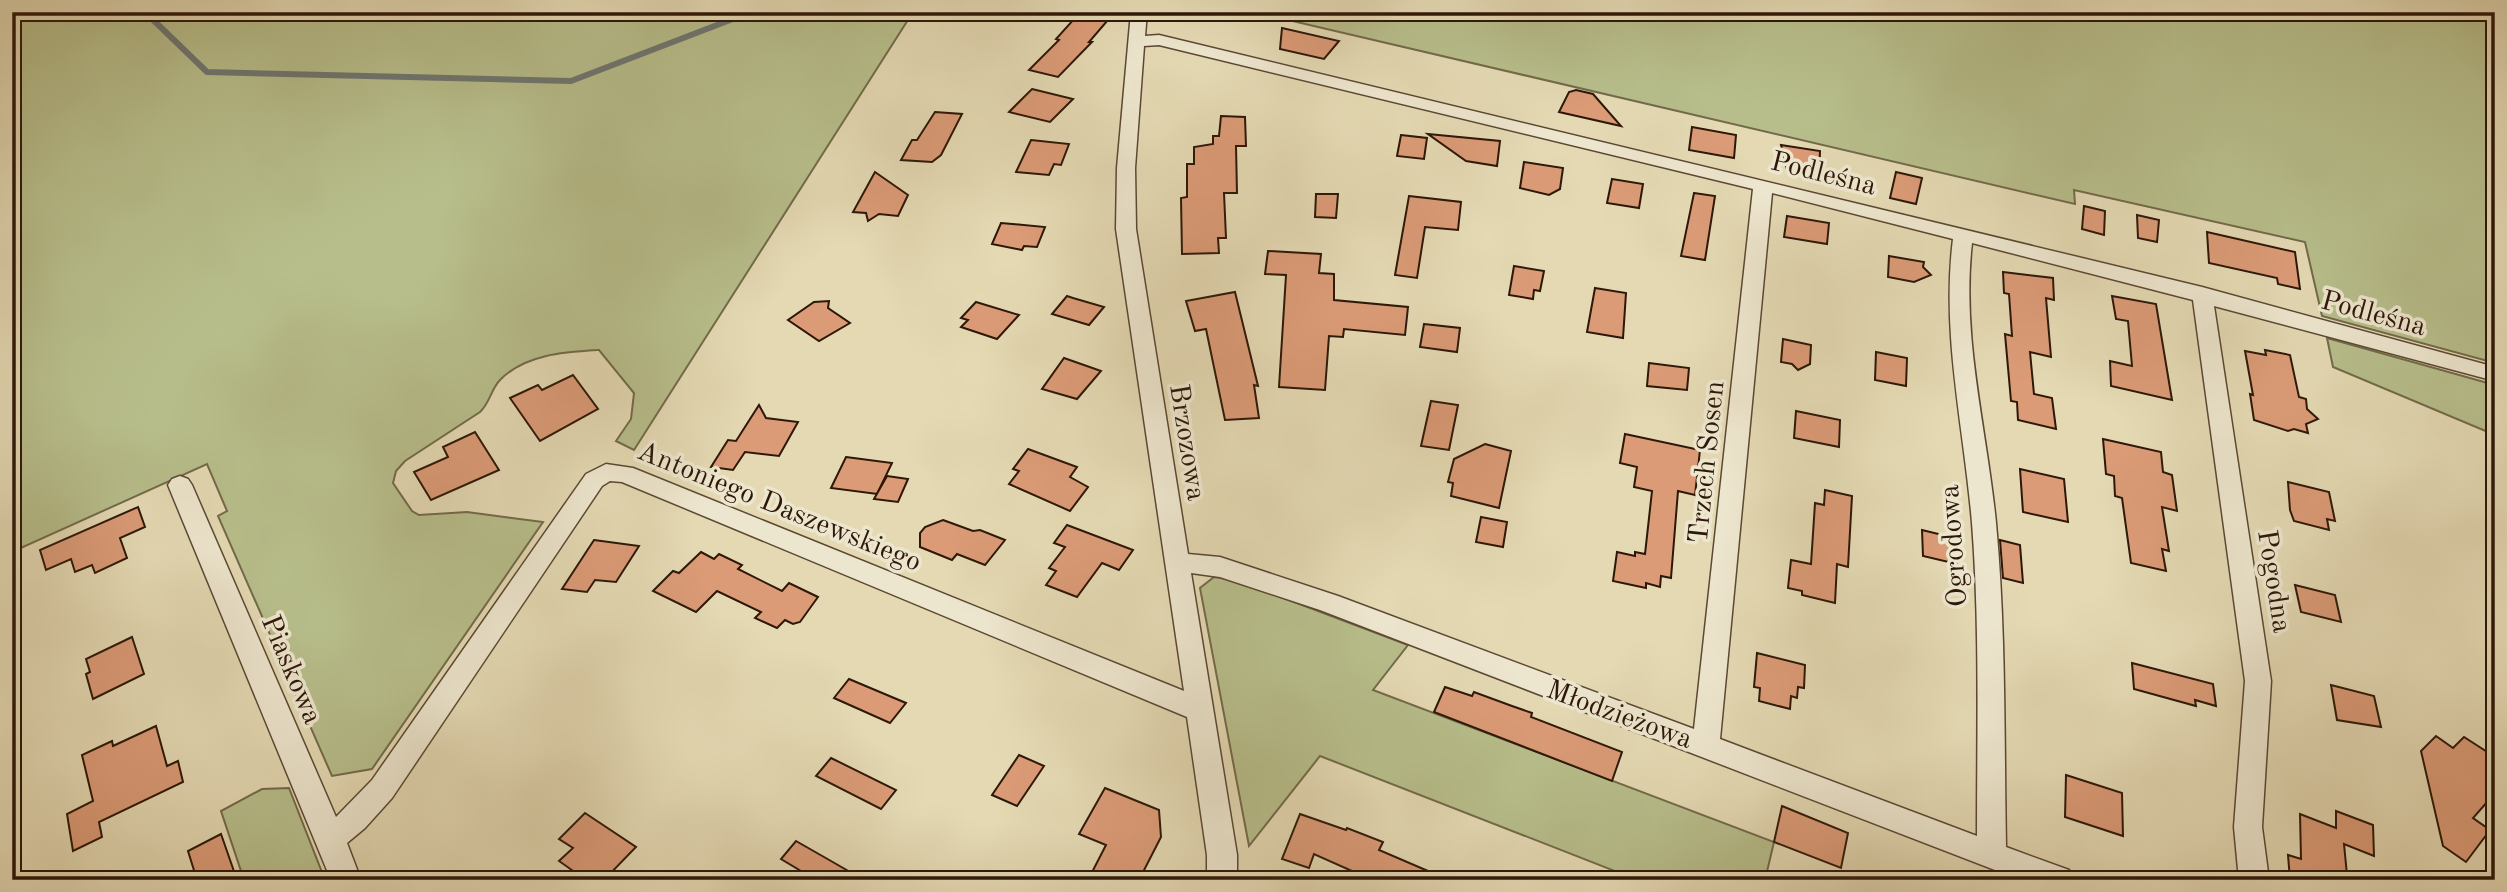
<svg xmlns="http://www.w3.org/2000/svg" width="2507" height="892" font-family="'Old Standard TT',serif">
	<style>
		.green { fill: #b7be8b; stroke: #726a4a; stroke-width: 2 }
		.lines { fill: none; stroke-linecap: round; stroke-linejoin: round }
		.stream { stroke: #6f7772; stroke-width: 6 }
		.building { fill: #db9b77; stroke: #2d1708; stroke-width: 2 }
		.street-casing { stroke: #5b4833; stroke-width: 3 }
		.street { fill: #ede6ce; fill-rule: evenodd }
		.labels { text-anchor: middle; stroke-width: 7; stroke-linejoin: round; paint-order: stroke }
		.street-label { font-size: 28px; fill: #2d1708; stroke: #ede6ce }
	</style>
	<rect width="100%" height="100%" fill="#e4d9b3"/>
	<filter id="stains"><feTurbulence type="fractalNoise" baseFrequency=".00286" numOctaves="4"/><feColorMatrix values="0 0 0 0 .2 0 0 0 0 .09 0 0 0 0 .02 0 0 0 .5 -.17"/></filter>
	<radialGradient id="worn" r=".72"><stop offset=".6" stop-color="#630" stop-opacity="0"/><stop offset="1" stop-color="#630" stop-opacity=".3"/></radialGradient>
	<g class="green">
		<path d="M12,12h901l-279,438 -18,-9 15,-22 3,-26 -35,-43c-34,2 -74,4 -99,30 -9,9 -10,23 -20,32l-75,49 -9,10 -3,12 19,28 7,4 48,-3 76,10 -171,247 -40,7 -114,-260 9,-5 -20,-47 -195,88z"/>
		<path d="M1254,12h1241v351l-173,-47 -17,-74 -231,-52 1,14z"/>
		<path d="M2327,338l168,47v50l-162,-68z"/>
		<path d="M1214,577l22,3 172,65 -35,45 401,152 -9,38h-152l2,-9 -295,-115 -71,90 -49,-258z"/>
		<path d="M289,788l36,92h-81l-23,-69 41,-22z"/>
	</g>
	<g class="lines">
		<g class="stream">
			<path d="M145,12l62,60 364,9 180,-69"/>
			<path d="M12,22l33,-10"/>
		</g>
	</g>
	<g class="building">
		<path d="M1083,16l25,4 -19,22h3l-34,35 -29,-7 30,-30 -3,-1 18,-20 5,1z"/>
		<path d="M1282,28l57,13 -15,18 -44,-10z"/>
		<path d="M1032,89l41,10 -23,23 -41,-10z"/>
		<path d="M1576,90l17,4 28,32 -62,-14 10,-20z"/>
		<path d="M935,112l27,2 -21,41 -9,7 -31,-2 11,-20h5z"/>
		<path d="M1221,116l24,1 1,29h-10l1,47h-13l2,45h-8l1,15 -37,1 -1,-56 6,-1v-33h7v-17l19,-3v-8h6z"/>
		<path d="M1692,127l44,8 -2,23 -45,-8z"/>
		<path d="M1428,134l72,7 -3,25 -31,-5z"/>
		<path d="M1401,135l26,3 -3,21 -27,-3z"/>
		<path d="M1031,140l38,4 -8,21 -7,-1 -5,11 -33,-3z"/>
		<path d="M1781,145l39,6 -1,25 -32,-6z"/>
		<path d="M1524,162l39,6 -3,21 -11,6 -29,-7z"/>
		<path d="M875,172l33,23 -10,21 -19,-2 -11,7 -2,-8 -13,-1z"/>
		<path d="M1896,172l26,6 -6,26 -26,-6z"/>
		<path d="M1612,179l31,5 -4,24 -32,-5z"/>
		<path d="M1694,193l21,3 -10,64 -24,-4z"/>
		<path d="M1316,194h22l-2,24 -21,-1z"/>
		<path d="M1409,196l52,6 -3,28 -33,-3 -8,51 -22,-3z"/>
		<path d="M2084,206l21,5 -1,24 -22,-6z"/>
		<path d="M2137,215l22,5 -2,22 -19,-4z"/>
		<path d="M1787,216l42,7 -2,21 -43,-7z"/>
		<path d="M1001,223l44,4 -8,20 -13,-1 -2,4 -30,-6z"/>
		<path d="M2207,232l88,20 5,37 -22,-5 -1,-6 -68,-15z"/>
		<path d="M1268,251l53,3 -2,19 15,1v26l74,7 -3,28 -61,-6 -1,8 -14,-1 -4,54 -46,-3 7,-112 -21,-1z"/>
		<path d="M1889,256l35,6 -1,5 8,8 -17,7 -26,-5z"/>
		<path d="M1514,266l30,5 -4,20 -6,-1 -1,9 -24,-4z"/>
		<path d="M2003,272l50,6 1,22 -8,-2 5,59 -21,-5 4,42 18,4 4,31 -38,-9 -1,-18 -6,-1 -6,-67 7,2 -3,-42 -5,-1z"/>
		<path d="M1595,288l31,5 -3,45 -36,-6z"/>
		<path d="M1235,292l23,94 -4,-1 5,33 -34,2 -19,-91 -11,2 -9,-30z"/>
		<path d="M1067,296l6,2 31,9 -15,18 -37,-11z"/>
		<path d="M2112,296l44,8 16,96 -61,-14 -1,-25 22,5 -4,-45 -12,-2z"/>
		<path d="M829,301l-1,7 22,15 -31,18 -31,-21 26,-18z"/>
		<path d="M976,302l43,13 -22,24 -36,-12 7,-7 -7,-2z"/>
		<path d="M1424,324l36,4 -3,24 -37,-5z"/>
		<path d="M1783,339l28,6 -1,19 -12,6 -6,-6 -11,-2z"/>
		<path d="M2265,350l25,5 9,42 7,2 1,10 11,10 -12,5 2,9 -14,-4 -6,2 -34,-11 -4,-26 3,1 -8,-44 21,4z"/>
		<path d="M1876,352l31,6 -1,28 -31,-6z"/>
		<path d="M1064,358l37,13 -24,28 -35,-10z"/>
		<path d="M1649,363l40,5 -2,22 -40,-4z"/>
		<path d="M573,375l25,34 -58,32 -30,-43 28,-13 4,5z"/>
		<path d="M1431,401l27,4 -9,45 -28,-4z"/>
		<path d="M759,405l7,13 32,4 -19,34 -34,-4 -12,18 -22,-3 17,-27 8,1z"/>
		<path d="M1796,411l44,9 -1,27 -45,-9z"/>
		<path d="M475,432l24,38 -68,30 -17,-28 34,-15 -5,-10z"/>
		<path d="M1625,434l75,16 -5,45 -17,-4 -7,87 -10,-2 -1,11 -14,-4v5l-33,-7 4,-29 18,4v-4l10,2 7,-63 -18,-4 3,-20 -17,-4z"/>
		<path d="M2103,439l58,13 2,20 9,3 5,36 -15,-4 7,44 -7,-2 4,22 -35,-8 -9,-65 -7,-2 -1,-20 -8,-2z"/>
		<path d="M1485,444l26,7 -12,57 -48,-12 2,-13 -5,-1 6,-23z"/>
		<path d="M1028,449l49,18 -7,10 18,10 -18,24 -61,-27 10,-13 -6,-2z"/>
		<path d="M846,457l46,6 -15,31 -46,-6z"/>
		<path d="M2020,469l44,10 4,43 -45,-10z"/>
		<path d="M887,476l21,3 -10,23 -24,-3z"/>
		<path d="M2288,482l41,10 6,29 -8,-2 2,11 -35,-9 -4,-11z"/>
		<path d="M1825,490l27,6 -4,71 -11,-3 -2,39 -33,-8v-4l-14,-3 3,-28 20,4 4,-61 9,2z"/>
		<path d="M138,507l7,20 -25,11 7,20 -32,15 -3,-8 -17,7 -4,-13 -25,11 -6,-20z"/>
		<path d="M1481,517l26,5 -4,25 -27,-5z"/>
		<path d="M943,520l30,11 7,-1 25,10 -20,25 -28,-11 -5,6 -32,-13v-14l5,-6z"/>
		<path d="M1067,525l66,25 -14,20 -17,-7 -25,34 -31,-12 10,-14 -7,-3 16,-21 -11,-4z"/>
		<path d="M1922,530l33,8 2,26 -34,-8z"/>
		<path d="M594,540l45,6 -23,36 -21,-2 -8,12 -25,-3z"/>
		<path d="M2000,540l20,5 3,38 -20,-5z"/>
		<path d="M701,552l13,7 5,-5 23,11 -4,4 44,22 7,-8 29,14 -18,25 -7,2 -8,-4 -8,8 -22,-10 6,-6 -44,-21 -21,21 -43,-21 20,-20 6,2z"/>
		<path d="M2295,585l40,10 6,27 -40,-10z"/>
		<path d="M132,637l12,37 -51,25 -7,-25 4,-2 -4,-13z"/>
		<path d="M1757,653l48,12 -1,23 -6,-1 -1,11 -6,-2 -1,13 -31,-8 1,-13 -6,-1z"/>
		<path d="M2132,663l81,21 3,22 -21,-6 1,6 -62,-17z"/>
		<path d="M849,679l57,24 -16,20 -56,-25z"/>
		<path d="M2331,685l43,11 7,31 -44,-7z"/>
		<path d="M1445,687l27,9 2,-4 38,14 20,7 -1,4 91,35 -10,29 -178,-69z"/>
		<path d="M156,726l11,40 11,-5 5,21 -84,40 3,15 -29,14 -6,-37 26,-13 -11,-46 30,-14 1,5z"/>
		<path d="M2436,736l17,12 11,-11 31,20v36l-22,25 17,12 -24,32 -23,-16 -22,-95z"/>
		<path d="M1019,755l25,11 -27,40 -25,-11z"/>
		<path d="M831,758l65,32 -15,19 -65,-33z"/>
		<path d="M2066,775l56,18 1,43 -58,-19z"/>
		<path d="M1105,788l54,22 2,27 -22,43h-51l18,-35 -27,-11z"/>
		<path d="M1782,806l66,27 -7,35 -67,-26z"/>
		<path d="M2336,811l37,14 1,31 -30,-12 3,31 3,5h-60l-2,-25 13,4 -1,-45 36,14z"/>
		<path d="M585,813l51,34 -32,33h-18l-27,-19 14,-13 -14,-9z"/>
		<path d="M1300,814l46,16 1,-2 36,14 -4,8 70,30h-77l-58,-26 -5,14 -27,-9z"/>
		<path d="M221,834l16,46h-40l-9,-29z"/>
		<path d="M796,841l28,16 40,23h-48l-35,-21z"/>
	</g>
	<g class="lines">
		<g class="street-casing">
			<path id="street" d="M1131,12h16l-2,24 14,-1 1043,252 293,80v14l-281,-75 57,375 -9,146 7,53h-30l-5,-53 11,-146 -52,-381 -221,-57c-11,95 15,186 24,280 10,107 8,216 10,324l63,23 4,10h-52l-701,-270 -100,-33 -29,-4 46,282v25h-30v-25l-20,-138 -565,-235 -12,-1 -8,5 -210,312 -27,30 -18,15 14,37h-30l-163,-395 4,-6 8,-3 8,3 4,6 144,332 36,-37 214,-306 20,-10 27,4 551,223 -68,-462 1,-61zM1159,45l594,144 -59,540 -356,-133 -118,-39 -32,-3 -52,-325 -1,-61 9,-122zM1772,193l181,46c-12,96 11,188 19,284 8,104 5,209 5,313l-257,-97z"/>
		</g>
		<use href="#street" class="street"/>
	</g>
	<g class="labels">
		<g class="street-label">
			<text transform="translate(1824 172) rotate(14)" y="10">Podleśna</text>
			<text transform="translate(2374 312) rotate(15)" y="10">Podleśna</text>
			<text transform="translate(1189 442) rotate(81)" y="10">Brzozowa</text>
			<text transform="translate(1705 462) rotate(-84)" y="10">Trzech Sosen</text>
			<text transform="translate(780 505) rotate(22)" y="10">Antoniego Daszewskiego</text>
			<text transform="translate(1952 546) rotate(-94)" y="10">Ogrodowa</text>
			<text transform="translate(2276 581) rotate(81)" y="10">Pogodna</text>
			<text transform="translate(293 669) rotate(67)" y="10">Piaskowa</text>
			<text transform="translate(1620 713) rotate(20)" y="10">Młodzieżowa</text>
		</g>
	</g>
	<rect width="2507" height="892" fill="none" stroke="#e4d9b3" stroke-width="42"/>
	<rect x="14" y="14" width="2479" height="864" fill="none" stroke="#2d1708" stroke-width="3.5"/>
	<rect x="21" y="21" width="2465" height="850" fill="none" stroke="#2d1708" stroke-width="2"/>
	<rect width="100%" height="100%" filter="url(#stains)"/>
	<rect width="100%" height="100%" fill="url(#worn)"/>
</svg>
